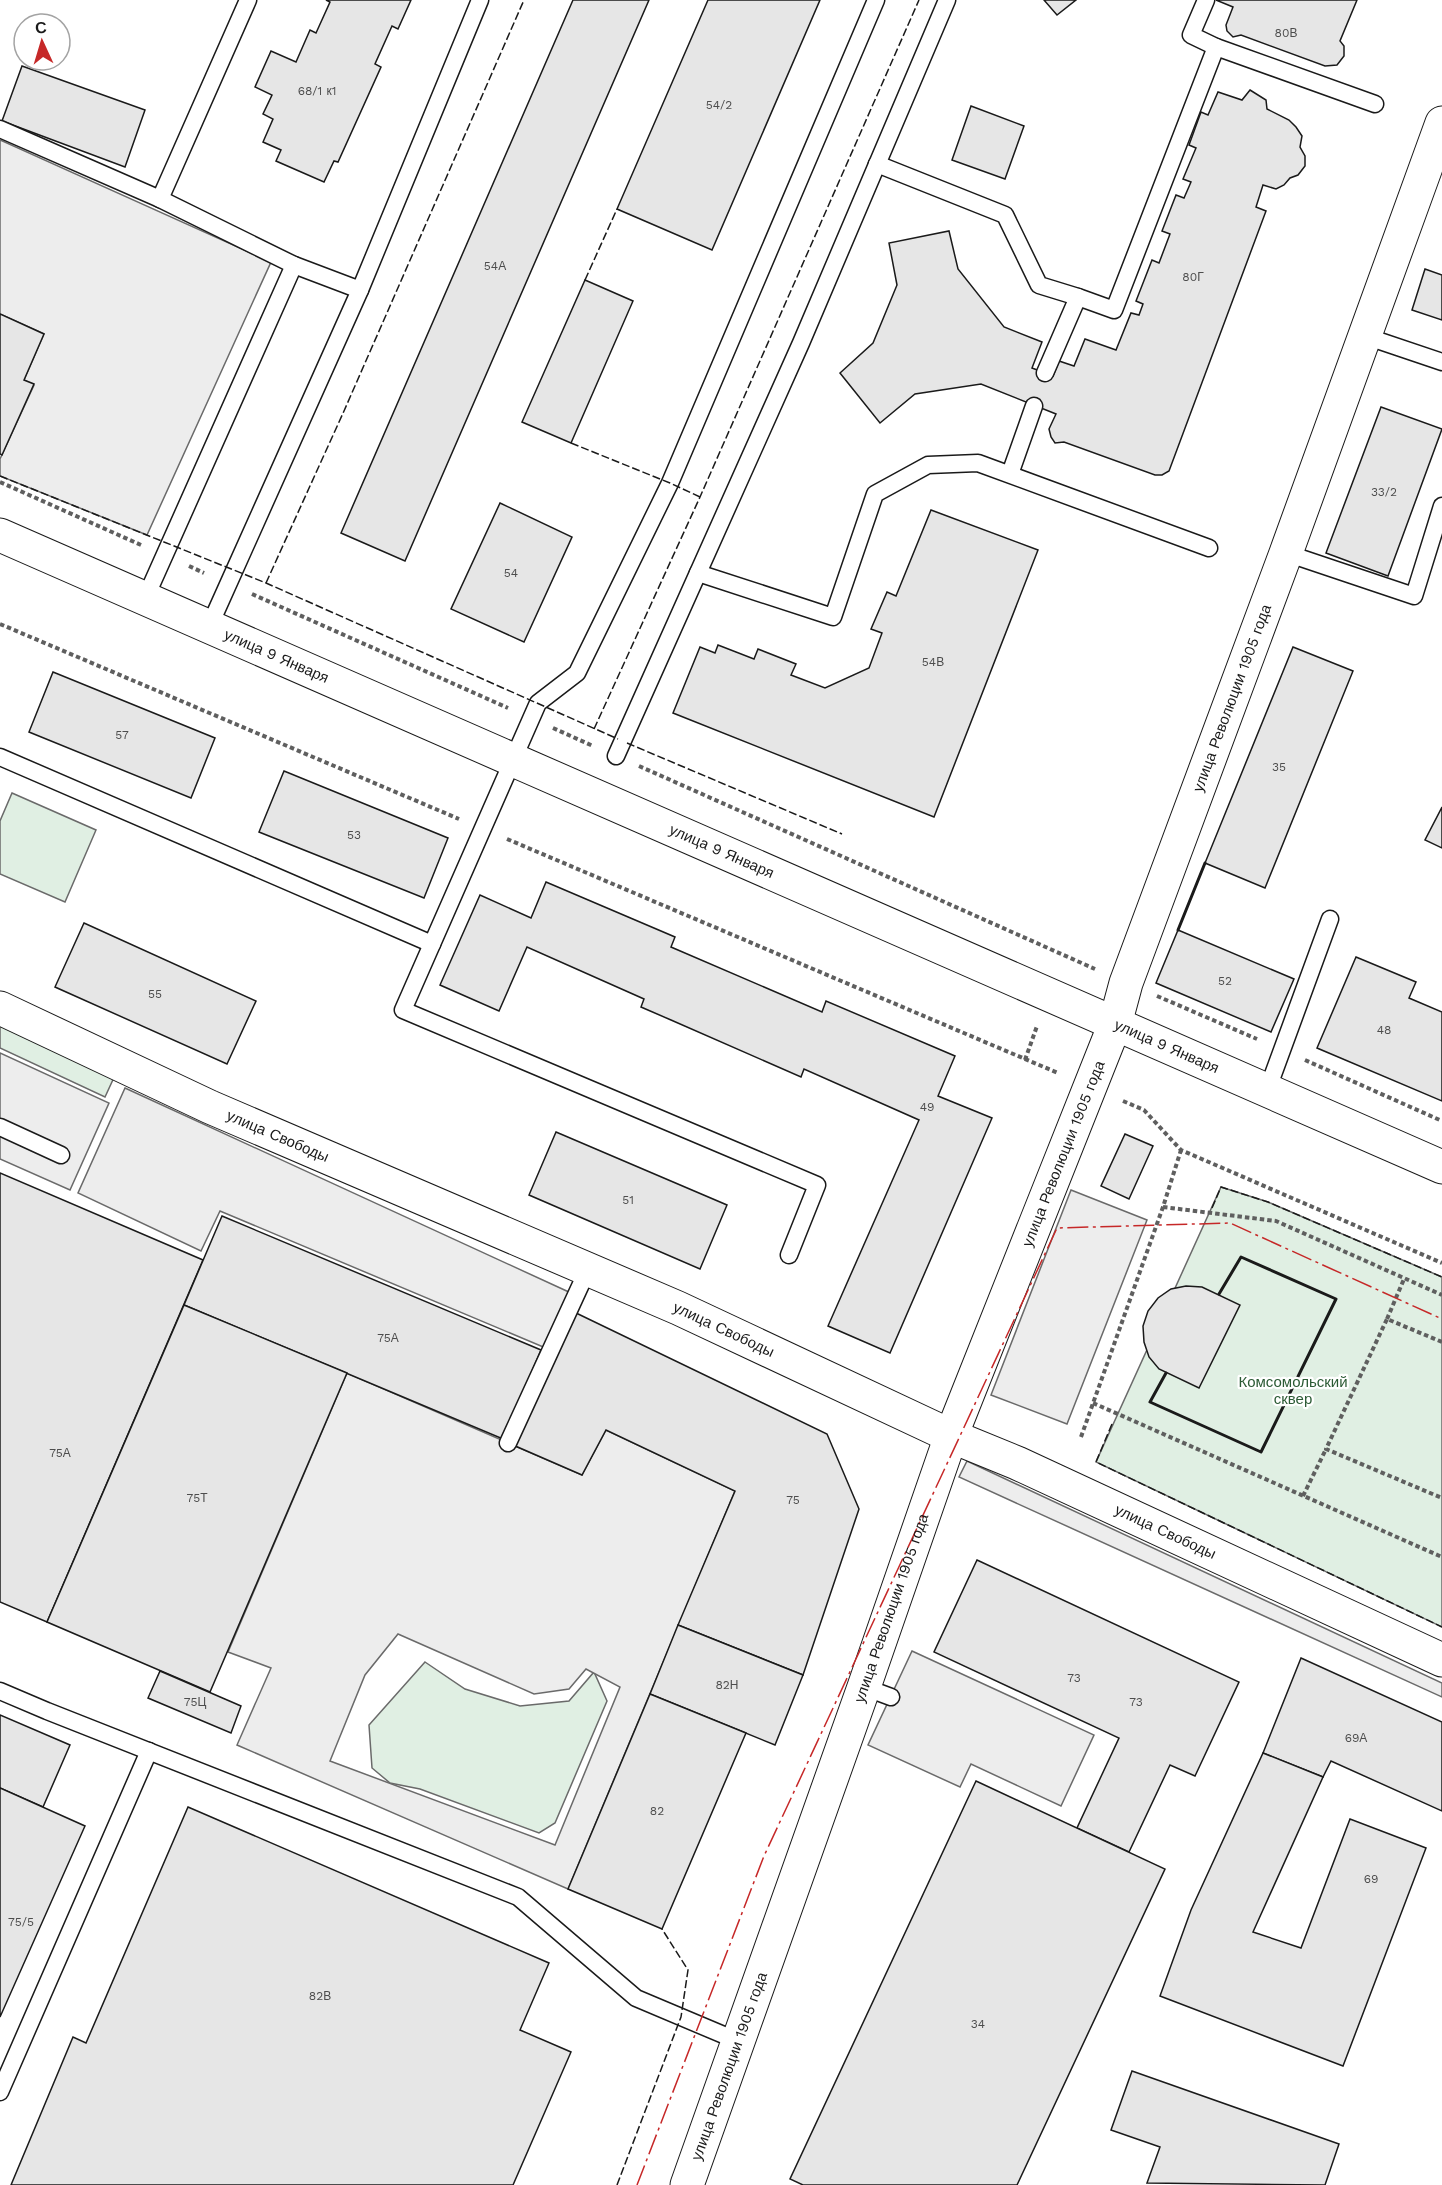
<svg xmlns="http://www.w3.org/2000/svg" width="1442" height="2185" font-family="'Work Sans',sans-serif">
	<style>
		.green { fill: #e0efe3; stroke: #6a6a6a; stroke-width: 1.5 }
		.parking { fill: #ededed; stroke: #6a6a6a; stroke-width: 1.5; fill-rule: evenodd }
		.building { fill: #e6e6e6; stroke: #1a1a1a; stroke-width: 1.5 }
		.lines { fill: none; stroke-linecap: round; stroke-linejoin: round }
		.service-casing { stroke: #1a1a1a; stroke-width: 19 }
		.tertiary-casing { stroke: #1a1a1a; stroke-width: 35 }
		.secondary-casing { stroke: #1a1a1a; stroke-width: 35 }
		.path { stroke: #5f5f5f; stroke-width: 4; stroke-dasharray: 4.5 3; stroke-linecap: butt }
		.service { stroke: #fff; stroke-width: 16 }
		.tertiary { stroke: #fff; stroke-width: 33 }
		.secondary { stroke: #fff; stroke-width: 33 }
		.fence { stroke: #1a1a1a; stroke-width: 1.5; stroke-dasharray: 8 3; stroke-linecap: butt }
		.wall { stroke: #1a1a1a; stroke-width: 3 }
		.power { stroke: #c62828; stroke-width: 1.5; stroke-dasharray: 21 4.5 3 4.5; stroke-linecap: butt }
		.labels { text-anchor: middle; stroke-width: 4.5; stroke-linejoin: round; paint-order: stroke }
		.number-label { font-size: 12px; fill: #4d4d4d }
		.street-label { font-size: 15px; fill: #1a1a1a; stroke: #fff }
		.park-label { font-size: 15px; fill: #2b5a34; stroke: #fff }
	</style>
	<rect width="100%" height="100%" fill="#fff"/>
	<g class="green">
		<path d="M12,793l84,37 -31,72 -65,-28v-53z"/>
		<path d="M0,1019l116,54 -11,24 -105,-49z"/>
		<path d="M1221,1187l47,15 174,75v350l-346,-165z"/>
		<path d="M425,1662l40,27 55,17 49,-5 25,-29 13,29 -52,122 -16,10 -119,-44 -30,-6 -18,-15 -3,-43z"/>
	</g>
	<g class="parking">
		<path d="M0,140l271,122 -124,273 -147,-59v-17l34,-74 -10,-5 20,-46 -44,-20z"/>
		<path d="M0,1053l109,50 -39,87 -70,-31z"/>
		<path d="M125,1088l446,205 -23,56 -328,-138 -19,40 -123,-58z"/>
		<path d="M1071,1190l76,30 -80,204 -76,-29z"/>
		<path d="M347,1373l235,102 24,-45 129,61 -167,398 -331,-144 34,-77 -43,-16zM398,1634l136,60 35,-5 17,-20 34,18 -65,158 -225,-84 35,-86z"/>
		<path d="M967,1461l475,222v14l-483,-220z"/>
		<path d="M912,1651l182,84 -33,71 -90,-42 -11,23 -92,-42z"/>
	</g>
	<g class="building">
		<path d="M326,0h85l-13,29 -6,-3 -17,38 6,3 -43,95 -4,-1 -10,21 -48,-21 5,-11 -18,-8 10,-23 -10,-5 9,-19 -17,-8 16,-36 25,11 14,-32 6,3 14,-31z"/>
		<path d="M573,0h76l-244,561 -64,-28z"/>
		<path d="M708,0h112l-108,250 -95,-41z"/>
		<path d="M1044,0h32l-19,15z"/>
		<path d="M1216,0h141l-17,41 4,5v10l-7,9 -12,1 -84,-31 -8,2 -6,-6 -1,-6 7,-18z"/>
		<path d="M22,66l123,44 -20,57 -123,-46z"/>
		<path d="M1250,90l16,10 1,9 22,11 7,7 6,9 -2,11 5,9v10l-7,9 -8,3 -6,7 -8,4 -13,-4 -7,22 10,4 -97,260 -7,4h-7l-91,-33 -9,1 -4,-6 -2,-8 7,-15 -75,-30 -66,10 -35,29 -40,-50 33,-30 24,-58 -8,-42 60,-12 9,38 46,58 38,15 -10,26 21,8 6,-15 15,5 11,-27 31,11 15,-37 8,2 4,-11 -7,-3 16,-41 7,3 11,-29 -8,-3 14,-36 8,3 7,-16 -8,-3 13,-31 -7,-3 12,-33 7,3 10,-23 24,8z"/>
		<path d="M971,106l53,20 -19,53 -53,-19z"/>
		<path d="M1425,269l17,6v45l-30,-10z"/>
		<path d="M585,280l48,21 -62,142 -49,-21z"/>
		<path d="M0,314l44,20 -20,46 10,4 -32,71 -2,-1z"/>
		<path d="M1381,407l61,22 -54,147 -62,-23z"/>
		<path d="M500,503l72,34 -48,105 -73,-33z"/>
		<path d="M931,510l107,40 -104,267 -261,-104 27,-66 15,6 3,-8 36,14 4,-10 38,15 -5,11 34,13 44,-20 13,-35 -11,-4 16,-37 9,4z"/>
		<path d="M1293,647l60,24 -88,217 -60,-25z"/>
		<path d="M53,672l162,66 -24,60 -162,-66z"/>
		<path d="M284,771l164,67 -24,60 -165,-66z"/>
		<path d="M1442,807v41l-17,-8z"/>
		<path d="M546,882l129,55 -4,10 151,65 4,-11 129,55 -17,40 54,22 -102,235 -62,-27 91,-206 -115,-51 -3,8 -130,-57 -30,-13 3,-8 -117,-52 -28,64 -59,-26 40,-90 51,23z"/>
		<path d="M84,923l172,78 -29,63 -172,-77z"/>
		<path d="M1178,930l116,49 -23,53 -115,-49z"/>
		<path d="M1356,957l60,25 -7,16 33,14v89l-125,-53z"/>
		<path d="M556,1132l171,73 -27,64 -171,-74z"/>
		<path d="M1125,1134l28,12 -24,53 -28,-13z"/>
		<path d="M0,1173l203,87 -156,362 -47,-20z"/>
		<path d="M222,1216l319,134 -38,89 -319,-134z"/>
		<path d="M1186,1286l16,1 38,18 -41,83 -40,-19 -10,-12 -5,-15 -1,-16 5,-15 10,-13 13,-9z"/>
		<path d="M184,1305l163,68 -137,319 -163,-70z"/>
		<path d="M574,1312l253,122 32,75 -56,166 -125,-50 57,-134 -129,-61 -24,45 -69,-30z"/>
		<path d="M977,1560l262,122 -44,94 -25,-11 -41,87 -52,-24 42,-90 -185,-86z"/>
		<path d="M678,1625l125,50 -28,70 -125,-51z"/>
		<path d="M1301,1658l141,64v89l-111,-50 -8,16 -60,-24z"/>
		<path d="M160,1671l81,35 -10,27 -83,-35z"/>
		<path d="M650,1694l96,39 -84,196 -94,-40z"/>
		<path d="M0,1715l70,30 -27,62 -43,-19z"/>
		<path d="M1263,1753l60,24 -70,155 48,16 49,-129 76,29 -83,218 -183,-70 31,-86z"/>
		<path d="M976,1781l189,88 -148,316h-214l-13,-6z"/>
		<path d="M0,1788l85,38 -85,191z"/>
		<path d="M188,1807l361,156 -29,67 51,22 -58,133h-502l62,-148 13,6z"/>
		<path d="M1132,2071l207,73 -14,41 -178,-2 13,-36 -49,-17z"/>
	</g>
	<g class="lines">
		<g class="service-casing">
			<g id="service">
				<path d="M1206,0l-15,35 25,12"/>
				<path d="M0,129l160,70 134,66 66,25 120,-290"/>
				<path d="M877,164l128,51 34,70 39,12"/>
				<path d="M160,199l88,-199"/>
				<path d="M1365,336l77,26"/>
				<path d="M1045,373l33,-76 36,13 102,-263 159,57"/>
				<path d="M1010,474l24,-68"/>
				<path d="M1286,553l128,43 28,-90"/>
				<path d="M698,573l135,44 42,-123 53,-29 50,-2 231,85"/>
				<path d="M145,599l149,-334"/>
				<path d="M209,627l151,-337"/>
				<path d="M616,756l185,-413 146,-343"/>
				<path d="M0,757l432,187"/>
				<path d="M1267,1091l63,-172"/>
				<path d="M0,1127l61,28"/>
				<path d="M789,1255l28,-70 -414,-175 135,-307 39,-30 93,-190 206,-483"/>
				<path d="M508,1443l80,-174"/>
				<path d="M864,1687l27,10"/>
				<path d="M0,1691l47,20 471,186 118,101 102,43"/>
				<path d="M0,2092l149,-341"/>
			</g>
		</g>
		<g class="tertiary-casing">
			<g id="tertiary">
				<path id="s1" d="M687,2185l177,-498 87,-251 164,-412 11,-41 160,-430 156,-430"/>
			</g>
		</g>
		<g class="secondary-casing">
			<g id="secondary">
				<path id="s2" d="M0,535l1442,632"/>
				<path id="s3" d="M0,1008l210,99 468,201 273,128 66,27 425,197"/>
			</g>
		</g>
		<g class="path">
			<path d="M0,482l141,63"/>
			<path d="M189,566l15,7"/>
			<path d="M252,594l256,114"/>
			<path d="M0,624l459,195"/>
			<path d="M553,728l40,18"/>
			<path d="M639,766l456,203"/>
			<path d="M507,839l551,234"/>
			<path d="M1157,996l100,43"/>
			<path d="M1025,1060l12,-34"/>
			<path d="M1305,1060l137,61"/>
			<path d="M1123,1101l21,9 37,40 261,113"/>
			<path d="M1163,1207l113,14 166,74"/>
			<path d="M1387,1319l17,-40"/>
			<path d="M1442,1342l-55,-23 -61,130 116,49"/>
			<path d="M1093,1403l349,154"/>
			<path d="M1081,1437l82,-230 18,-57"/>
			<path d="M1303,1496l23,-47"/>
		</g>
		<use href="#service" class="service"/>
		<use href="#tertiary" class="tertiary"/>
		<use href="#secondary" class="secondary"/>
		<g class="fence">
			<path d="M585,280l32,-71"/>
			<path d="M571,443l99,40 30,14"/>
			<path d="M0,476l266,107 352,156"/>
			<path d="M266,583l78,-172 180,-411"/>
			<path d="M594,729l106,-232 219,-497"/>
			<path d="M627,743l215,91"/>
			<path d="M1212,1208l9,-21 47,15 174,75"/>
			<path d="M1112,1424l-16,38 346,165"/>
			<path d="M617,2185l64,-168 7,-47 -26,-41"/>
		</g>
		<g class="wall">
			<path d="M1178,930l27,-67"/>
			<path d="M1166,1373l-16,29 111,50 75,-153 -95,-42 -22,37"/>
		</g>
		<path class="power" d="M637,2185l127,-329 293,-628 173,-5 212,96"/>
	</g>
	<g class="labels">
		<g class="number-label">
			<text x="1286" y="37">80В</text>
			<text x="317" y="95">68/1 к1</text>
			<text x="719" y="109">54/2</text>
			<text x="495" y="270">54А</text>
			<text x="1193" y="281">80Г</text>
			<text x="1384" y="496">33/2</text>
			<text x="511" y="577">54</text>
			<text x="933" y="666">54В</text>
			<text x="122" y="739">57</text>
			<text x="1279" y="771">35</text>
			<text x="354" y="839">53</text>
			<text x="1225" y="985">52</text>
			<text x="155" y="998">55</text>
			<text x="1384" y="1034">48</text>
			<text x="927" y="1111">49</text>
			<text x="628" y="1204">51</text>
			<text x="388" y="1342">75А</text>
			<text x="60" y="1457">75А</text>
			<text x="197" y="1502">75Т</text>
			<text x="793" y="1504">75</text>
			<text x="1074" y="1682">73</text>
			<text x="727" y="1689">82Н</text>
			<text x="195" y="1706">75Ц</text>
			<text x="1136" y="1706">73</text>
			<text x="1356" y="1742">69А</text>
			<text x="657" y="1815">82</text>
			<text x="1371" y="1883">69</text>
			<text x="21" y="1926">75/5</text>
			<text x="320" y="2000">82В</text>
			<text x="978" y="2028">34</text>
		</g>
		<g class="street-label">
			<text dy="5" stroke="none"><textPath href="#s2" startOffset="302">улица 9 Января</textPath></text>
			<text dy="5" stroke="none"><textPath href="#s1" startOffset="1584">улица Революции 1905 года</textPath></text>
			<text dy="5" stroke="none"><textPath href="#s2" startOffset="788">улица 9 Января</textPath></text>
			<text dy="5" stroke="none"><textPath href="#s2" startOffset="1274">улица 9 Января</textPath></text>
			<text dy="5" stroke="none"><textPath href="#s3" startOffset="306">улица Свободы</textPath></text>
			<text dy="5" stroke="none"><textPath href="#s1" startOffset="1098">улица Революции 1905 года</textPath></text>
			<text dy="5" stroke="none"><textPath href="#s3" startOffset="792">улица Свободы</textPath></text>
			<text dy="5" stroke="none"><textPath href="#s3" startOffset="1278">улица Свободы</textPath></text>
			<text dy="5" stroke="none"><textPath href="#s1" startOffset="612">улица Революции 1905 года</textPath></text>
			<text dy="5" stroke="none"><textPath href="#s1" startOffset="126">улица Революции 1905 года</textPath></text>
		</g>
		<g class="park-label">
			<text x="1293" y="1387">Комсомольский<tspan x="1293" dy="17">сквер</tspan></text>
		</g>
	</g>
	<g transform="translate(42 42) rotate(356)"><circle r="28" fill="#ffffff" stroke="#a3a3a3" stroke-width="1.5"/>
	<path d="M0-4.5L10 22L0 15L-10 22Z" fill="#c62828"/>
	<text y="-9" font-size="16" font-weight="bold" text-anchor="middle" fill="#1a1a1a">С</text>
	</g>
</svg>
